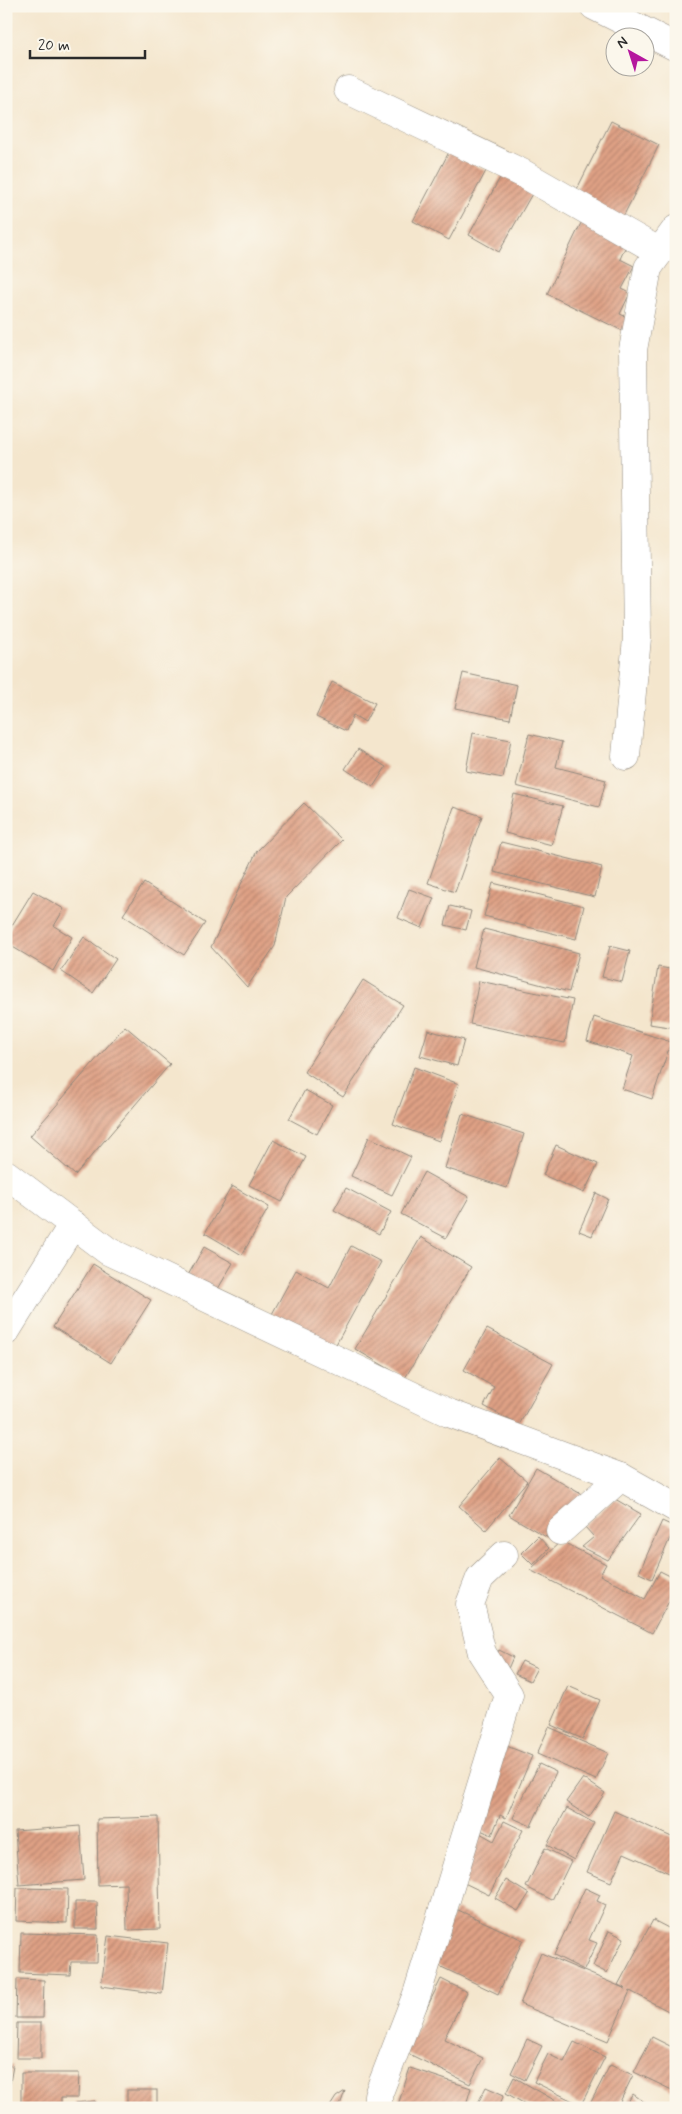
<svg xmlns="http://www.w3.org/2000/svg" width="682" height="2114" font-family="Mynerve,sans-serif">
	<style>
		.building { fill: url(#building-hatch) }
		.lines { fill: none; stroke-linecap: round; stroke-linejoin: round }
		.street-casing { stroke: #90887c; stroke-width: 29 }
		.street { stroke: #fff; stroke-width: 28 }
	</style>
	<defs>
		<pattern id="building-hatch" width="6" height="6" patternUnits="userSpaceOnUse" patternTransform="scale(1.25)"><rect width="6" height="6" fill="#dfa185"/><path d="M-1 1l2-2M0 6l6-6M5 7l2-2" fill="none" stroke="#b5836d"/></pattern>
	</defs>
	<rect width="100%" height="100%" fill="#fbf7ec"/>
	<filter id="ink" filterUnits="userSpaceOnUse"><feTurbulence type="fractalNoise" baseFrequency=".02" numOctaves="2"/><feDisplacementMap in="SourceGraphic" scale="10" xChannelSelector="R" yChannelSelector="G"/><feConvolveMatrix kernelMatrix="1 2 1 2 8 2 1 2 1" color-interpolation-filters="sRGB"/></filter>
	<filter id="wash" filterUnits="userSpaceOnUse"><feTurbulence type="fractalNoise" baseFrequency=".0096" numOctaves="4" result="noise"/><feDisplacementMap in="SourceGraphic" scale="20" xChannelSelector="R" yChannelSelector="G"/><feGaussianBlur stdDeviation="1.12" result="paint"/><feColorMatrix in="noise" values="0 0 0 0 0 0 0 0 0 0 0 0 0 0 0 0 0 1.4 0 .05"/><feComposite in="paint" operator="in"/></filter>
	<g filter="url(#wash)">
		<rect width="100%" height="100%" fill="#f4e6cd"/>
		<g id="blocks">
			<g class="building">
				<path d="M611,121l48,24 -38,76 -48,-24z"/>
				<path d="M449,152l37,19 -37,69 -36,-19z"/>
				<path d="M502,174l31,18 -34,60 -30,-17z"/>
				<path d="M583,219l45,22 -8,18 14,7 -12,23 8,4 -10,21 11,5 -6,13 -78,-38z"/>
				<path d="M463,673l54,12 -7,34 -55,-11z"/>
				<path d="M332,682l43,21 -10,19 -12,-7 -7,16 -30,-14z"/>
				<path d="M473,733l38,7 -8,38 -37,-7z"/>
				<path d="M529,734l33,8 -6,25 50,13 -7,27 -83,-21z"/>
				<path d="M358,749l28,18 -13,20 -28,-18z"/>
				<path d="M514,794l49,12 -11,39 -47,-12z"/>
				<path d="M304,803l38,37 -56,57 -11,49 -28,41 -36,-40 46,-96z"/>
				<path d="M454,807l28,9 -27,76 -27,-9z"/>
				<path d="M501,842l101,25 -7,30 -101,-25z"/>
				<path d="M144,883l61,40 -21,32 -61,-40z"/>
				<path d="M493,883l91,23 -8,33 -92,-23z"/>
				<path d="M409,889l25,9 -12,30 -24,-10z"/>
				<path d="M33,891l31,18 -10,17 18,11 -19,34 -47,-28v-8z"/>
				<path d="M450,906l21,5 -5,19 -21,-5z"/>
				<path d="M484,929l95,24 -10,39 -95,-25z"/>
				<path d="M84,937l32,22 -23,34 -32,-22z"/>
				<path d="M610,946l20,5 -8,31 -20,-5z"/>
				<path d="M658,967l18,3v58l-27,-4z"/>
				<path d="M363,980l40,25 -60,92 -39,-25z"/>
				<path d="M479,981l94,19 -8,43 -95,-19z"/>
				<path d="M594,1017l77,25 -19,57 -30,-10 11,-33 -46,-15z"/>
				<path d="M125,1026l45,38 -95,111 -45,-39z"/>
				<path d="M428,1030l36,10 -7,26 -37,-10z"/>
				<path d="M414,1067l45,17 -20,57 -46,-17z"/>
				<path d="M305,1090l27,15 -15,29 -28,-15z"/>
				<path d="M462,1114l62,20 -17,54 -62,-20z"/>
				<path d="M369,1137l42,20 -19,38 -41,-19z"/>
				<path d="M273,1140l33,17 -24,45 -33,-17z"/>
				<path d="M556,1145l42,19 -14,29 -41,-18z"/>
				<path d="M424,1172l45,25 -23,41 -45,-24z"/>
				<path d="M232,1186l37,21 -27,48 -37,-22z"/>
				<path d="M346,1188l45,24 -12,22 -45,-24z"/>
				<path d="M596,1193l12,6 -16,37 -13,-5z"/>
				<path d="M421,1237l50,30 -66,111 -50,-29z"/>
				<path d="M351,1246l30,16 -47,86 -62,-34 24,-44 33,18z"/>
				<path d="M204,1247l29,16 -18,31 -28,-17z"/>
				<path d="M93,1264l58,36 -40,63 -58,-36z"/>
				<path d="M487,1329l66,35 -34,61 -35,-19 10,-19 -30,-17z"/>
				<path d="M500,1458l27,23 -41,49 -27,-24z"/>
				<path d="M536,1468l45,26 -28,47 -44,-26z"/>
				<path d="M615,1499l26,15 -33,46 -26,-13 12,-10 -10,-11z"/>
				<path d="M662,1521l13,6 -23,52 -13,-6z"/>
				<path d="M538,1536l11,12 -16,17 -12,-12z"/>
				<path d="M561,1541l45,23 -6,11 45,24 15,-28 16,8v9l-24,45 -122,-63z"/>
				<path d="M499,1650l14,7 -6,14 -15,-8z"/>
				<path d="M522,1661l15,7 -7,13 -15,-7z"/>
				<path d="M568,1686l32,14 -17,39 -32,-14z"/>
				<path d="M549,1727l59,26 -12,27 -59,-26z"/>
				<path d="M504,1745l28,11 -26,62 -6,-3 -8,20 -21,-9z"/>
				<path d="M539,1764l17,8 -25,54 -18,-8z"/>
				<path d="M583,1778l22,15 -16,24 -23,-15z"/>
				<path d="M567,1808l27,15 -20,37 -27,-15z"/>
				<path d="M614,1811l62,28v37l-52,-23 -13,29 -24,-10z"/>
				<path d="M158,1817l2,112 -33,1 -1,-46 -28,1 -1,-66z"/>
				<path d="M504,1821l19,9 -34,65 -35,-17 24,-46 16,9z"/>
				<path d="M80,1826l4,54 -65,5 -4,-54z"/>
				<path d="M545,1848l26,13 -19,39 -26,-13z"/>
				<path d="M506,1880l23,14 -11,17 -23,-13z"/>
				<path d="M17,1888l51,1 -1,34 -51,-2z"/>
				<path d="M585,1888l15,7 -3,6 8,4 -16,35 8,3 -13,27 -30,-15z"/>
				<path d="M75,1902h22l1,27h-23z"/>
				<path d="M456,1909l67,31 -25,54 -67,-32z"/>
				<path d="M653,1920l23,12v83l-46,-24 -22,50 -88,-37 21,-51 85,36 -8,-4z"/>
				<path d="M609,1931l15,7 -17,35 -14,-7z"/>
				<path d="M21,1933l77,2 -1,27h-26l-1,13 -50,-2z"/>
				<path d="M108,1936l60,7 -6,51 -61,-8z"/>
				<path d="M17,1979l27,1 -1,38h-27z"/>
				<path d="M441,1979l26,13 -23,47 39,19 -13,26 -65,-32z"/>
				<path d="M17,2023h24v35h-25z"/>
				<path d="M652,2037l24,12v43l-42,-20z"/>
				<path d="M527,2039l15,7 -17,34 -14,-7z"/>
				<path d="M574,2042l31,15 -24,48 -47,-23 14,-28 16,8z"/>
				<path d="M6,2065l7,1 -5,27h-2z"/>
				<path d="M610,2065l23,10 -16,33h-29z"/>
				<path d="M410,2068l61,20 -6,20h-68z"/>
				<path d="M21,2073h58l-1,25h-17v10h-40z"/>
				<path d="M514,2077l54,31h-36l-26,-15z"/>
				<path d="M486,2087l18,8 -6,13 -22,-1z"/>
				<rect x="127" y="2090" width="30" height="18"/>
				<path d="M345,2091l-6,17h-10l7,-11z"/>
				<path d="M633,2094l20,14h-29z"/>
				<path d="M95,2101l1,7h-21v-5z"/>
			</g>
		</g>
	</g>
	<g filter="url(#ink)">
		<use href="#blocks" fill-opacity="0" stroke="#90887c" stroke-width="1"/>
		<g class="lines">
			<g class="street-casing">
				<g id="street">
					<path d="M594,6l82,41"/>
					<path d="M348,90l174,83 138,79"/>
					<path d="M626,756l11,-118 -4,-288 15,-82 28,-39"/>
					<path d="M6,1174l102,77 341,162 172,64 55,31"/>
					<path d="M6,1331l67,-107"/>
					<path d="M560,1531l61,-54"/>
					<path d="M378,2108v-13l39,-101 92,-299 -27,-42 -12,-49 10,-26 24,-23"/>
				</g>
			</g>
			<use href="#street" class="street"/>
		</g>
	</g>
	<rect width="682" height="2114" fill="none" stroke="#fbf7ec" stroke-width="25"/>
	<g transform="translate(630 52) rotate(321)"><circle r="24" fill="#fbf7ec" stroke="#a8a59f"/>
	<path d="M0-4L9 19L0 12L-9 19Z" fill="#b5179e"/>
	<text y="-8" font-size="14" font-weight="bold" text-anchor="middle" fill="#2b2b2b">N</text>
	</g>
	<path d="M30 50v8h115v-8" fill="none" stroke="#2b2b2b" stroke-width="2.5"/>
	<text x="38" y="50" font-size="15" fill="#2b2b2b" stroke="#fbf7ec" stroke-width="4" paint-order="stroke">20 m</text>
</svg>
